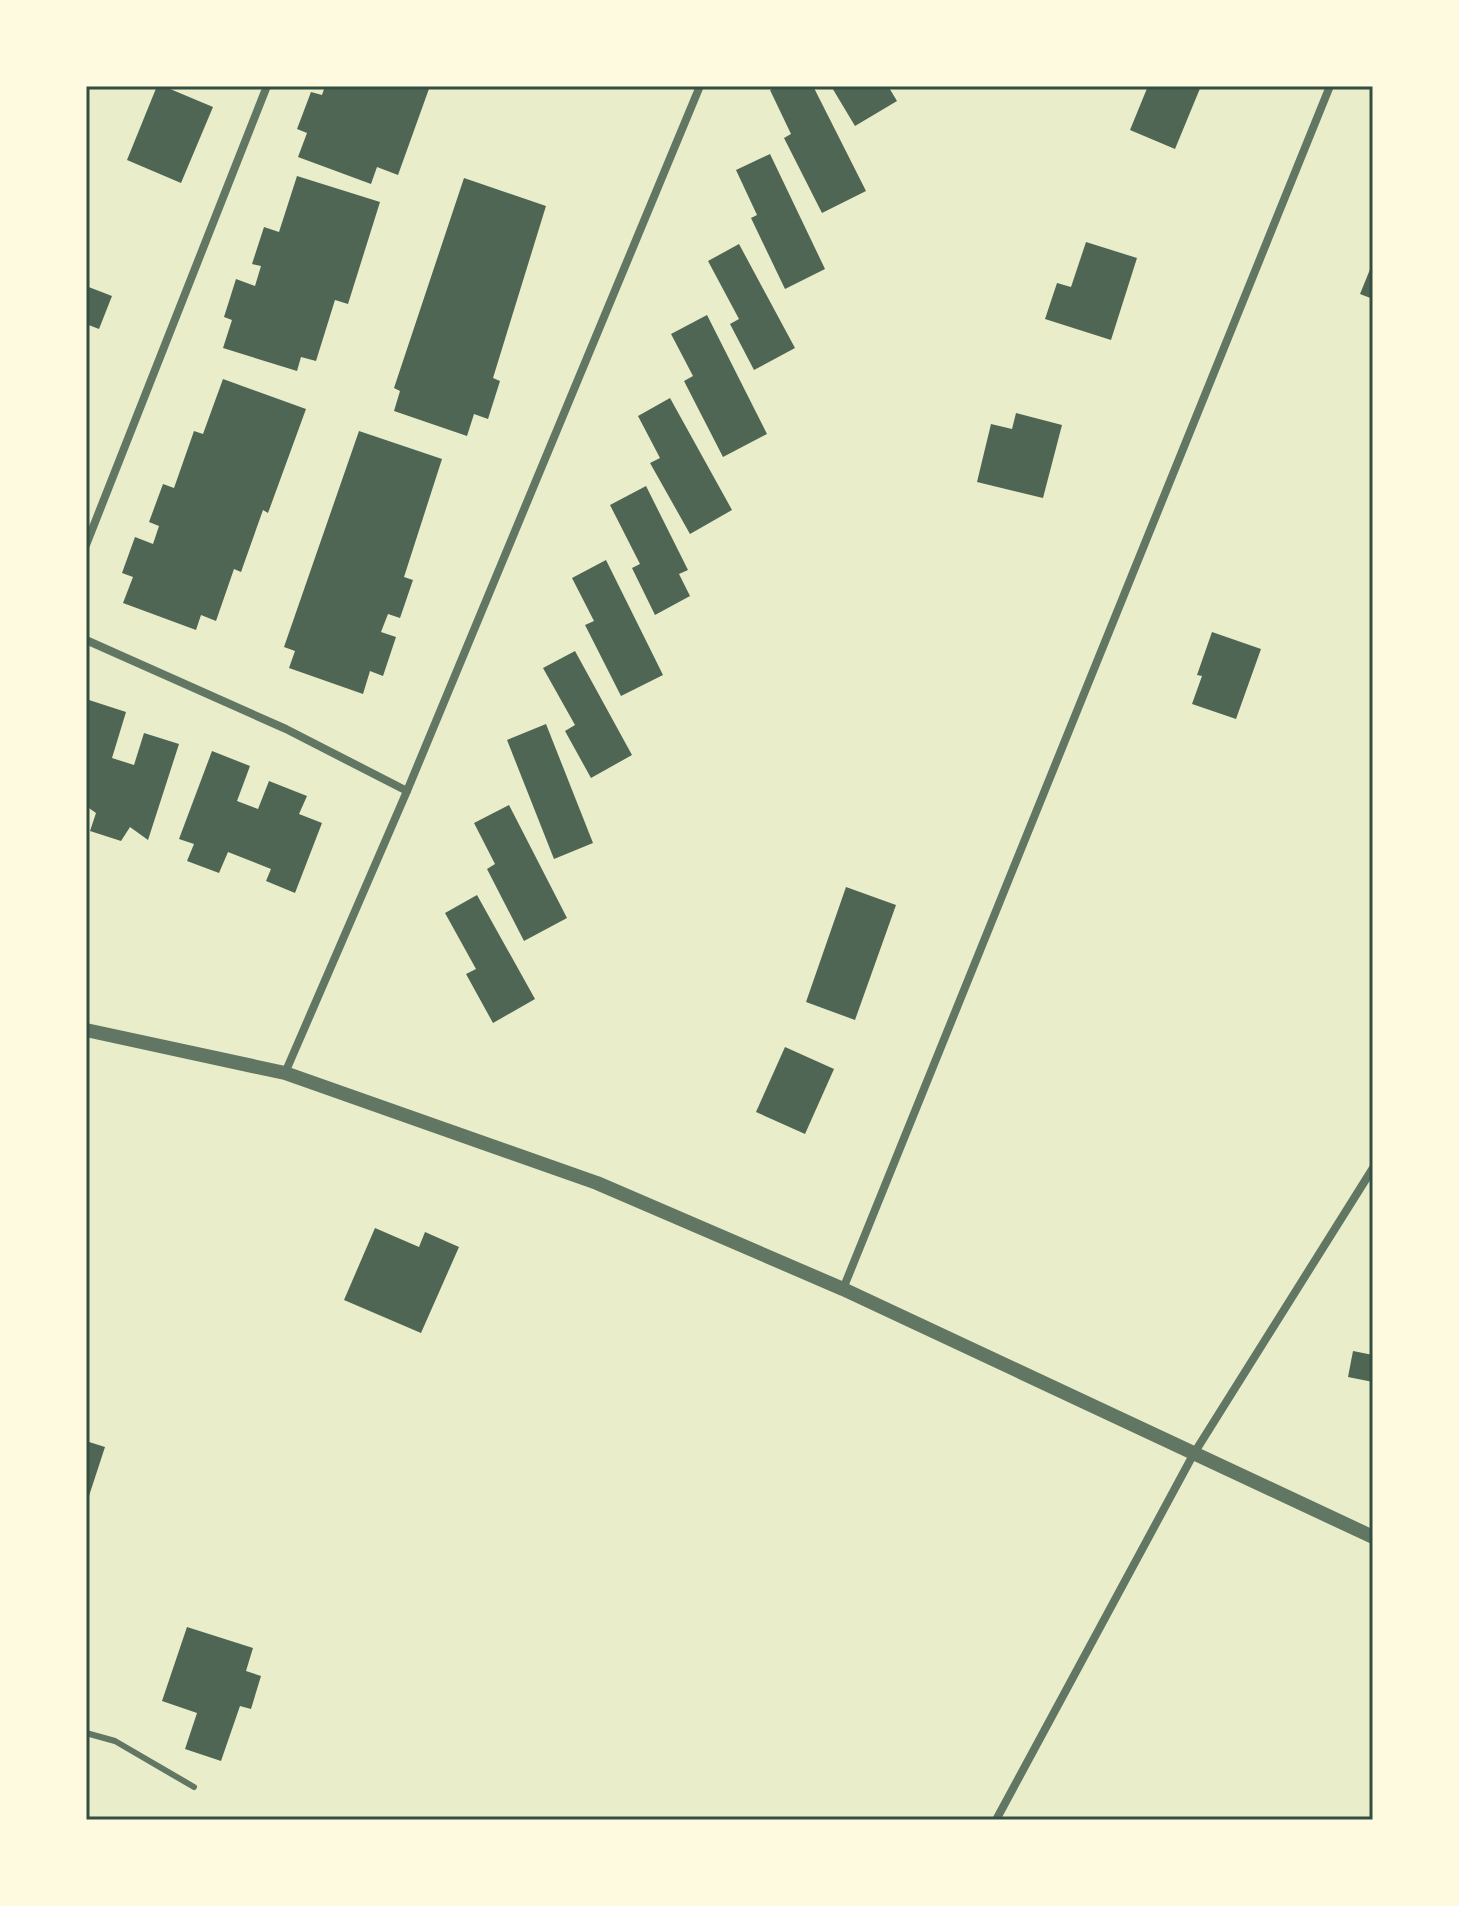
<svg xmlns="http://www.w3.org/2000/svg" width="1459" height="1906" font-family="'Titillium Web',sans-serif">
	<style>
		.building { fill: #4f6655 }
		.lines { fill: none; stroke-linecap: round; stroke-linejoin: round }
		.service { stroke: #617663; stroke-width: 6 }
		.minor { stroke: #617663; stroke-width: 8 }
		.tertiary { stroke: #617663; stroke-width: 14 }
		.neatline { fill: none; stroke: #344e41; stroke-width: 3 }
	</style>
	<rect width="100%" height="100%" fill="#e9edc9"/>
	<g class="building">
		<path d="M157,86h6l50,21 -32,76 -54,-23z"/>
		<path d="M325,86h105l-32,89 -21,-8 -6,17 -73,-27 9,-24 -10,-4 14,-37 11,3z"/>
		<path d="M778,86h35l53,105 -44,22 -38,-75 7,-4 -21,-44z"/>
		<path d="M831,86h57l9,15 -42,25z"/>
		<path d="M1148,86h53l-26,63 -45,-19z"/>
		<path d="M770,154l55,115 -40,20 -34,-71 6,-3 -21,-45z"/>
		<path d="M297,176l83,26 -32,102 -13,-4 -19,61 -15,-4 -4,14 -74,-23 9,-28 -8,-3 12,-38 19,7 6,-20 -9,-2 12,-37 15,5z"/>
		<path d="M464,178l82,28 -53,172 7,3 -12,38 -14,-5 -7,22 -73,-25 6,-20 -6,-3z"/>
		<path d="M1086,242l51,16 -26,82 -66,-21 12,-36 14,4z"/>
		<path d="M739,244l56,104 -41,22 -24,-46 9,-5 -31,-58z"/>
		<path d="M1373,262v37l-13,-5z"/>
		<path d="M86,286l26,10 -13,33 -13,-5z"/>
		<path d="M707,315l60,119 -44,23 -39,-76 9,-5 -22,-42z"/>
		<path d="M223,379l83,30 -38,104 -5,-3 -22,62 -7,-3 -18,52 -15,-6 -5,15 -73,-27 10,-26 -11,-4 13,-36 18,7 6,-18 -10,-4 14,-38 11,4 20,-57 9,3z"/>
		<path d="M670,398l62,112 -42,24 -40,-71 10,-5 -22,-42z"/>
		<path d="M1016,413l46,12 -19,73 -66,-16 14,-58 21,5z"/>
		<path d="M359,431l83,28 -38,118 9,3 -13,38 -12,-4 -7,18 15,5 -13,39 -13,-5 -7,23 -74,-26 6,-17 -11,-4z"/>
		<path d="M646,486l42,84 -9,4 11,22 -35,19 -23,-47 8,-4 -30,-59z"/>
		<path d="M606,560l57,115 -42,21 -36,-71 9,-4 -22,-43z"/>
		<path d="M1212,632l49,17 -25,70 -44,-15 10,-28 -5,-1z"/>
		<path d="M575,651l57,104 -41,23 -26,-47 10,-6 -32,-57z"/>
		<path d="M89,700l37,12 -14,46 22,7 10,-32 35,11 -31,96 -18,-13 -9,14 -31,-10 6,-18 -10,-7v-95z"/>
		<path d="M546,724l47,119 -39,16 -47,-119z"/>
		<path d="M212,751l38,15 -13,35 21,8 11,-28 38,15 -8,18 23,9 -27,70 -29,-12 5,-12 -43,-17 -9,21 -32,-12 7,-17 -15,-5z"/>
		<path d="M509,805l58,113 -43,23 -37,-72 8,-5 -21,-41z"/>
		<path d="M846,887l50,18 -41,115 -49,-18z"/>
		<path d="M477,895l58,104 -42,24 -27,-49 10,-5 -31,-56z"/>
		<path d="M785,1047l49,22 -29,65 -49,-22z"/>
		<path d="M375,1228l44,19 6,-15 34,15 -38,86 -77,-33z"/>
		<path d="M1353,1351l20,4v27l-25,-5z"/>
		<path d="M86,1441l19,6 -18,55h-1z"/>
		<path d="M187,1627l66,21 -7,23 15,5 -10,33 -11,-3 -19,55 -36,-12 12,-36 -35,-12z"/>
	</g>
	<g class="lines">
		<path class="service" d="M86,1733l29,8 79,46"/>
		<g class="minor">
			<path d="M86,545l181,-459"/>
			<path d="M86,640l200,89 121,62"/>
			<path d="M285,1073l122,-282 293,-705"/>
			<path d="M843,1289l487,-1203"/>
			<path d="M996,1820l197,-365 180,-287"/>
		</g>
		<path class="tertiary" d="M86,1030l199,43 312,110 246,106 530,248"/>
	</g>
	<rect width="1459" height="1906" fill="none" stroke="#fefae0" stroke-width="176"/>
	<rect x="88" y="88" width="1283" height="1730" class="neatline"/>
</svg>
